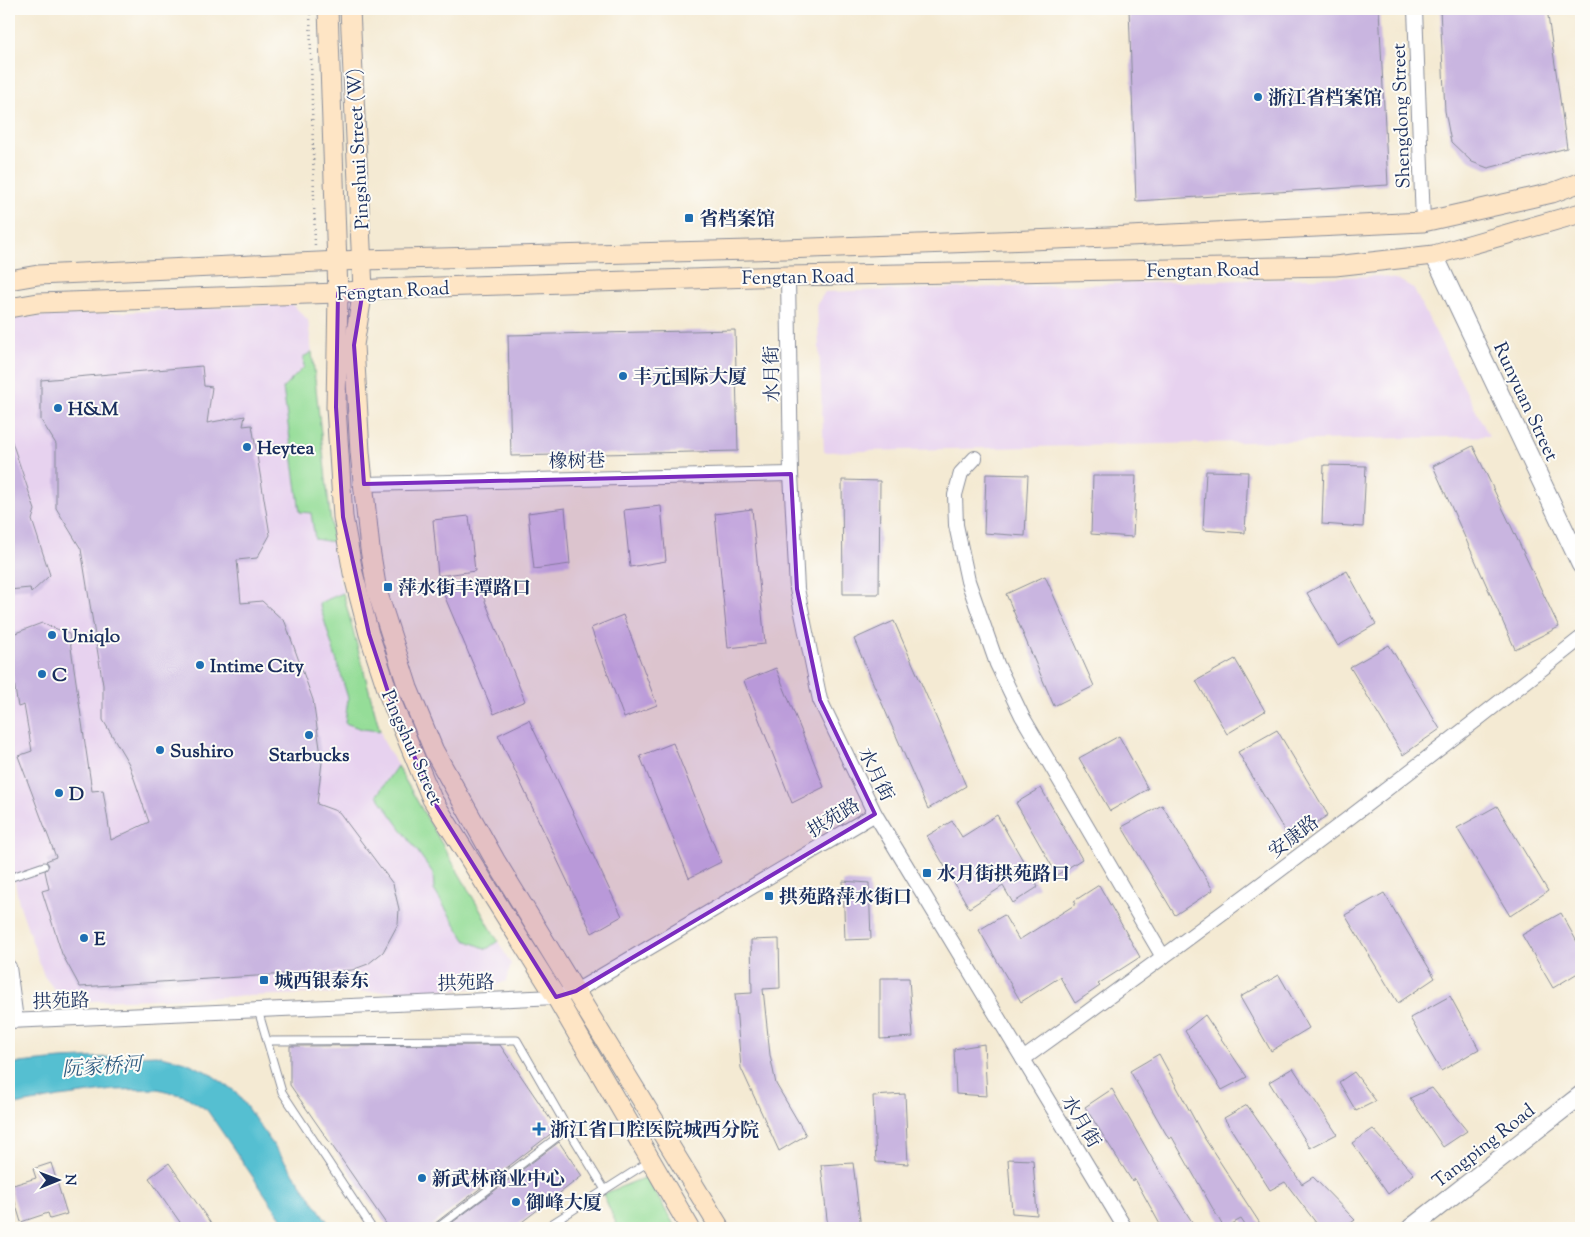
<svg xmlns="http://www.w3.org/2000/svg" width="1590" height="1237" font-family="'Sorts Mill Goudy','Noto Serif SC',serif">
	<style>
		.built { fill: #e7d2ef }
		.green { fill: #95dd98; stroke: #58867b }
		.water { fill: #55bfd1; stroke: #387798 }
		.building { fill: #c9b5e0 }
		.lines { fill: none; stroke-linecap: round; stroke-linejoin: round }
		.service-casing { stroke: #888c98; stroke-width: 9 }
		.minor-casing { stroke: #888c98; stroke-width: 16 }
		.tertiary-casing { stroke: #888c98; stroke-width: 20 }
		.secondary-casing { stroke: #888c98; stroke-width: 21 }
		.path { stroke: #888c98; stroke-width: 2.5; stroke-dasharray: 1 4; stroke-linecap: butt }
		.service { stroke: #fff; stroke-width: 7 }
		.minor { stroke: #fff; stroke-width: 14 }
		.tertiary { stroke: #fff; stroke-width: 18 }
		.secondary { stroke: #fee5c5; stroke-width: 19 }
		.marked { fill: #7b2cbf; fill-opacity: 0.2; stroke: #7b2cbf; stroke-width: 4; stroke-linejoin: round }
		.poi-dot { fill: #1f6fb2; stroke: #fdfcf7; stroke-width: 2 }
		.labels { text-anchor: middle; stroke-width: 4; stroke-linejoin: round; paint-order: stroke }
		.poi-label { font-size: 19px; font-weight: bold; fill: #1b2f5e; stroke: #fdfcf7; text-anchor: start }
		.street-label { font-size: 19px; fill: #1b2f5e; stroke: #fdfcf7 }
		.water-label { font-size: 20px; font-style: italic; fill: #2c5a80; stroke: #fdfcf7 }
	</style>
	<rect width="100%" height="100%" fill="#fdfcf7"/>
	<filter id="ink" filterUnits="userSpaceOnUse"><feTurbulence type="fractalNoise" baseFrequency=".02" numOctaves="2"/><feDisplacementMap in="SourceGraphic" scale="10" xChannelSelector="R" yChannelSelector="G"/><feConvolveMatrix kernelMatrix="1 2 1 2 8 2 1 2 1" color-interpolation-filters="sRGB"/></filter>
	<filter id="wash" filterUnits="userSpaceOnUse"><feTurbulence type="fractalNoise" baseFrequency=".0096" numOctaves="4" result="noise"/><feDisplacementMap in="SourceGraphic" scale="20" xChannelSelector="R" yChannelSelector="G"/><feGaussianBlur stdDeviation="1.12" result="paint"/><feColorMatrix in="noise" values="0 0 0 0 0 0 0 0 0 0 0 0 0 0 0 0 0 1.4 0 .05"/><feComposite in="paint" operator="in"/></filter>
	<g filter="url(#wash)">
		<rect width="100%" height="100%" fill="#f4ead3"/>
		<g class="built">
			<path d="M1381,276l18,4 14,8 76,148 -665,16 -7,-148 8,-12z"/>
			<path d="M292,304l16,16 29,250 46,170 128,224 -5,17 -18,7 -424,14 -20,-26 -25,-73 -10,-51v-534z"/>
		</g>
		<g class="green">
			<path d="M312,352l21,190 -18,-3 -4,-26 -11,-1 -17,-124 21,-21 -1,-10z"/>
			<path d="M343,593l37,138 -18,-2 -17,-6 3,-25 -29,-95z"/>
			<path d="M397,766l101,175 -11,8 -22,-9 -31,-50 -1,-17 -56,-78z"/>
			<path d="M646,1177l30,51h-66l6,-5 -13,-29z"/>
		</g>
		<path class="water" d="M157,1055l29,7 23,11 27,19 96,136h-44l-81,-118 -22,-14 -27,-7 -45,1 -54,7 -50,9v-42l52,-5z"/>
		<g id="blocks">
			<g class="building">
				<path d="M1129,9h250l9,176 -252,16z"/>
				<path d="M1440,9h107l20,139 -79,20 -16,-6 -21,-20 -6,-31z"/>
				<path d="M735,330l3,121 -227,5 -3,-121z"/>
				<path d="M202,366l2,20 8,1 -5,36 38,-7 -2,10 9,-1 18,110 -13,23 -20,2 4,43 21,-2 23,21 28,78 9,62 -5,42 22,8 54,72 6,25 -1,15 -15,28 -15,12 -16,6 -272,17 -18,-33 -20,-63 7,-2 -4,-18 4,-6 -3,-4 10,-4 -38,-101 14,-5 -8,-46 -6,2 -9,-56v-5h3l-2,-11 32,-12 27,11 23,157 11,-1 8,50 38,-18 -20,-58 -26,-44v-35l-22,-136 -25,-41v-64l-15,-24v-40z"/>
				<path d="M9,439h2l24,71 -3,10 18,55 -19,18 -1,-5 -21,2z"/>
				<path d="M1473,446l86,181 -44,22 -82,-183z"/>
				<path d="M1324,465l42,1 -3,61 -41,-3z"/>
				<path d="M1206,471l42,1 -3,61 -42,-3z"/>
				<path d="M986,474l42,1 -3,61 -41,-3z"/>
				<path d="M1093,476h43l-3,61 -42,-3z"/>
				<path d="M842,480l38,1 -1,113h-36z"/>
				<path d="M661,506l5,55 -36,6 -6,-57z"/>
				<path d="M565,508l5,56 -36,5 -6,-56z"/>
				<path d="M752,509l13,135 -37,4 -13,-134z"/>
				<path d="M469,516l6,55 -37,5 -5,-56z"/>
				<path d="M1347,571l29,53 -38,22 -31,-53z"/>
				<path d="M1045,576l49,110 -40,20 -48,-112z"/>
				<path d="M477,581l48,120 -31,13 -50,-119z"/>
				<path d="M623,615l34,90 -33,13 -33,-90z"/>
				<path d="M894,621l72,165 -38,23 -74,-170z"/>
				<path d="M1389,645l51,84 -37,26 -53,-88z"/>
				<path d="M1235,659l30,52 -38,23 -31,-53z"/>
				<path d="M776,668l48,119 -32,16 -48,-122z"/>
				<path d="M529,720l93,196 -30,17 -94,-198z"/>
				<path d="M1277,730l51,85 -38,25 -52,-88z"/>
				<path d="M1119,736l29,53 -38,22 -31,-53z"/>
				<path d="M673,743l48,119 -32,16 -49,-122z"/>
				<path d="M1041,788l41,71 -25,16 -41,-72z"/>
				<path d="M1162,805l51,85 -38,25 -53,-88z"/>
				<path d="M1497,806l51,85 -38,25 -53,-88z"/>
				<path d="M997,815l41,72 -25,16 -10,-17 -34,22 -42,-72 25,-15 10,16z"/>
				<path d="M843,881l26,2 2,56 -26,1z"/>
				<path d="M1099,885l41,72 -42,27 2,2 -25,17 -15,-26 -39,25 -42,-72 25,-15 15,25 57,-36 -2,-3z"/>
				<path d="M1384,893l51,85 -37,25 -53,-88z"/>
				<path d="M1561,913l20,36v22l-28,17 -31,-53z"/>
				<path d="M779,939l1,49 -17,1 7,66 6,29 30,51 -27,16 -38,-83 -6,-74 17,-1 -1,-53z"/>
				<path d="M1279,975l30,53 -38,23 -31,-54z"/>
				<path d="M880,978h29l4,59 -33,2z"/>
				<path d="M1450,996l29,53 -38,22 -31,-53z"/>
				<path d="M1205,1015l42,62 -25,13 -37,-59z"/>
				<path d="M984,1044l3,52 -31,-2 -2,-45z"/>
				<path d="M500,1045l57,84 -123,95 -2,4h-43l-99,-143v-39z"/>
				<path d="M1159,1054l46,85 58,89h-16l-6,-9 -17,9 -52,-91 -3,2 -39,-68z"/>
				<path d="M1293,1068l44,66 -27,14 -41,-66z"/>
				<path d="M1354,1072l22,29 -20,10 -17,-29z"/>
				<path d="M1432,1088l35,43 -24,16 -33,-49z"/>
				<path d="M1112,1089l44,76 40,63h-34l-27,-49 -3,2 -47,-74z"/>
				<path d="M905,1094l3,70 -32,-2 -3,-66z"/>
				<path d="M1247,1105l55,79 11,-7 42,43 -11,8h-24l-35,-46 -15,8 -46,-72z"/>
				<path d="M1373,1129l41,45 -26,20 -36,-51z"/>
				<path d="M559,1142l23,34 -68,52h-69z"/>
				<path d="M1008,1159l25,1 4,55 -25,-2z"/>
				<path d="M51,1163l16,51 -17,5 -2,-6 -27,9 -11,-36 26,-8 -3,-9z"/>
				<path d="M169,1163l45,65h-30l-35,-50z"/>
				<path d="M853,1163l8,65h-33l-7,-63z"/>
			</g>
		</g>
	</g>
	<g filter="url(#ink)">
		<use href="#blocks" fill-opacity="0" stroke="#888c98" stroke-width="1"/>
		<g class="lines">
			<g class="service-casing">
				<g id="service">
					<path d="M9,878l35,-12"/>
					<path d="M258,1010l24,82 90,136"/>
					<path d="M267,1041l250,-1 51,89 -131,99"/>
					<path d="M568,1129l37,61"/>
					<path d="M545,1228l105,-67"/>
				</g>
			</g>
			<g class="minor-casing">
				<g id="minor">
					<path d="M1415,9l8,213"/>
					<path d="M788,276l3,198 6,115 23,111 55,114 250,414"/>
					<path d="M975,458l-14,15 -6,22 1,30 12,56 29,83 25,52 141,241"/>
					<path d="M364,484l427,-10"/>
					<path d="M9,967l7,53"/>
					<path d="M9,1021l547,-24 20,-6 299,-177"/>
					<path d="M1023,1059c189,-136 375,-276 558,-421"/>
				</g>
			</g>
			<g class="tertiary-casing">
				<g id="tertiary">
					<path d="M1434,255l147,310"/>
					<path d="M1411,1228l170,-133"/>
				</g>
			</g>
			<g class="secondary-casing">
				<g id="secondary">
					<path d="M328,9l10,284 -2,114 7,110 10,56 16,61 21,64 42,101 124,198 134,231"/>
					<path d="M350,9l13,281 -9,55 6,107 10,97 7,42 31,97 26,63 61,109 225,368"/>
					<path d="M9,280l29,-5 324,-15 423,-11 323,-12 315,-15 129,-29 29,-11"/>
					<path d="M9,308l29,-5 300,-10 39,-4 411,-13 547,-10 99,-11 147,-42"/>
				</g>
			</g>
			<path class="path" d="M310,9l5,238"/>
			<use href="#service" class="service"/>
			<use href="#minor" class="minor"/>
			<use href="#tertiary" class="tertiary"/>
			<use href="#secondary" class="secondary"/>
		</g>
	</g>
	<path class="marked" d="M363,290l-9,55 10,139 427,-10 6,115 23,111 55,114 -299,177 -20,6 -124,-198 -42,-101 -21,-64 -26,-117 -7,-110 2,-114z"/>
	<g class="poi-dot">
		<circle cx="1258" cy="97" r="5"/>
		<rect x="684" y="213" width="10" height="10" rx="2.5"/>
		<circle cx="623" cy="376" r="5"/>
		<circle cx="58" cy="408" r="5"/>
		<circle cx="247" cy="447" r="5"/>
		<rect x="383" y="582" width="10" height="10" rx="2.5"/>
		<circle cx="52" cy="635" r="5"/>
		<circle cx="200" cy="665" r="5"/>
		<circle cx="42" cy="674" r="5"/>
		<circle cx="309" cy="735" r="5"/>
		<circle cx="160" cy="750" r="5"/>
		<circle cx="59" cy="793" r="5"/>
		<rect x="922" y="868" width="10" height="10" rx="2.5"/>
		<rect x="764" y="891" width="10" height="10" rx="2.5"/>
		<circle cx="84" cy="938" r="5"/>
		<rect x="259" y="975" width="10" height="10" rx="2.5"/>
		<path d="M536.5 1121.5h5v5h5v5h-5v5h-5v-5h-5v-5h5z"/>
		<circle cx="422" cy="1178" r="5"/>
		<circle cx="516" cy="1202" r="5"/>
	</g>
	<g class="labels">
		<g class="poi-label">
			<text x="1268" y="104">浙江省档案馆</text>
			<text x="699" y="225">省档案馆</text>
			<text x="633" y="383">丰元国际大厦</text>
			<text x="68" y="415">H&amp;M</text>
			<text x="257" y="454">Heytea</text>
			<text x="398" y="594">萍水街丰潭路口</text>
			<text x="62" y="642">Uniqlo</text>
			<text x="210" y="672">Intime City</text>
			<text x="52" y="681">C</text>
			<text x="170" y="757">Sushiro</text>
			<text x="309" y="761" text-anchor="middle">Starbucks</text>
			<text x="69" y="800">D</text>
			<text x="937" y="880">水月街拱苑路口</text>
			<text x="779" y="903">拱苑路萍水街口</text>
			<text x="94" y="945">E</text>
			<text x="274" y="987">城西银泰东</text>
			<text x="550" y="1136">浙江省口腔医院城西分院</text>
			<text x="432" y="1185">新武林商业中心</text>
			<text x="526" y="1209">御峰大厦</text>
		</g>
		<g class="street-label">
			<text transform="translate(1400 116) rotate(-92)" y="7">Shengdong Street</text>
			<text transform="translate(357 149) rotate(-93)" y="7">Pingshui Street (W)</text>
			<text transform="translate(1203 269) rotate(-1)" y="7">Fengtan Road</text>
			<text transform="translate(798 276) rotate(-1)" y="7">Fengtan Road</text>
			<text transform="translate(393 290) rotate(-3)" y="7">Fengtan Road</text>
			<text transform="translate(771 374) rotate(-91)" y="7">水月街</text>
			<text transform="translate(1527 401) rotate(65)" y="7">Runyuan Street</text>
			<text transform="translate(577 460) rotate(-1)" y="7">橡树巷</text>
			<text transform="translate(413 747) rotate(66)" y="7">Pingshui Street</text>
			<text transform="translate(877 774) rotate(64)" y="7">水月街</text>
			<text transform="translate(833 817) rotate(-31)" y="7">拱苑路</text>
			<text transform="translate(1293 836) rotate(-37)" y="7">安康路</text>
			<text transform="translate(466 982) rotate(-2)" y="7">拱苑路</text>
			<text transform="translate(61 1000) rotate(-2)" y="7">拱苑路</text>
			<text transform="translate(1082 1121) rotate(59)" y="7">水月街</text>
			<text transform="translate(1483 1145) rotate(-38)" y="7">Tangping Road</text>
		</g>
		<g class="water-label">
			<text transform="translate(102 1066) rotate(-4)" y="7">阮家桥河</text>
		</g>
	</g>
	<rect width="1590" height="1237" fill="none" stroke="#fdfcf7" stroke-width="30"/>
	<g transform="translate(58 1180) rotate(89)" stroke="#fdfcf7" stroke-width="4" paint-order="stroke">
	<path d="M0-4L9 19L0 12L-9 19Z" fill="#1b2f5e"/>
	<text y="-8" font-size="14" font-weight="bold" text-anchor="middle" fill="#1b2f5e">N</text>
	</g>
</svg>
